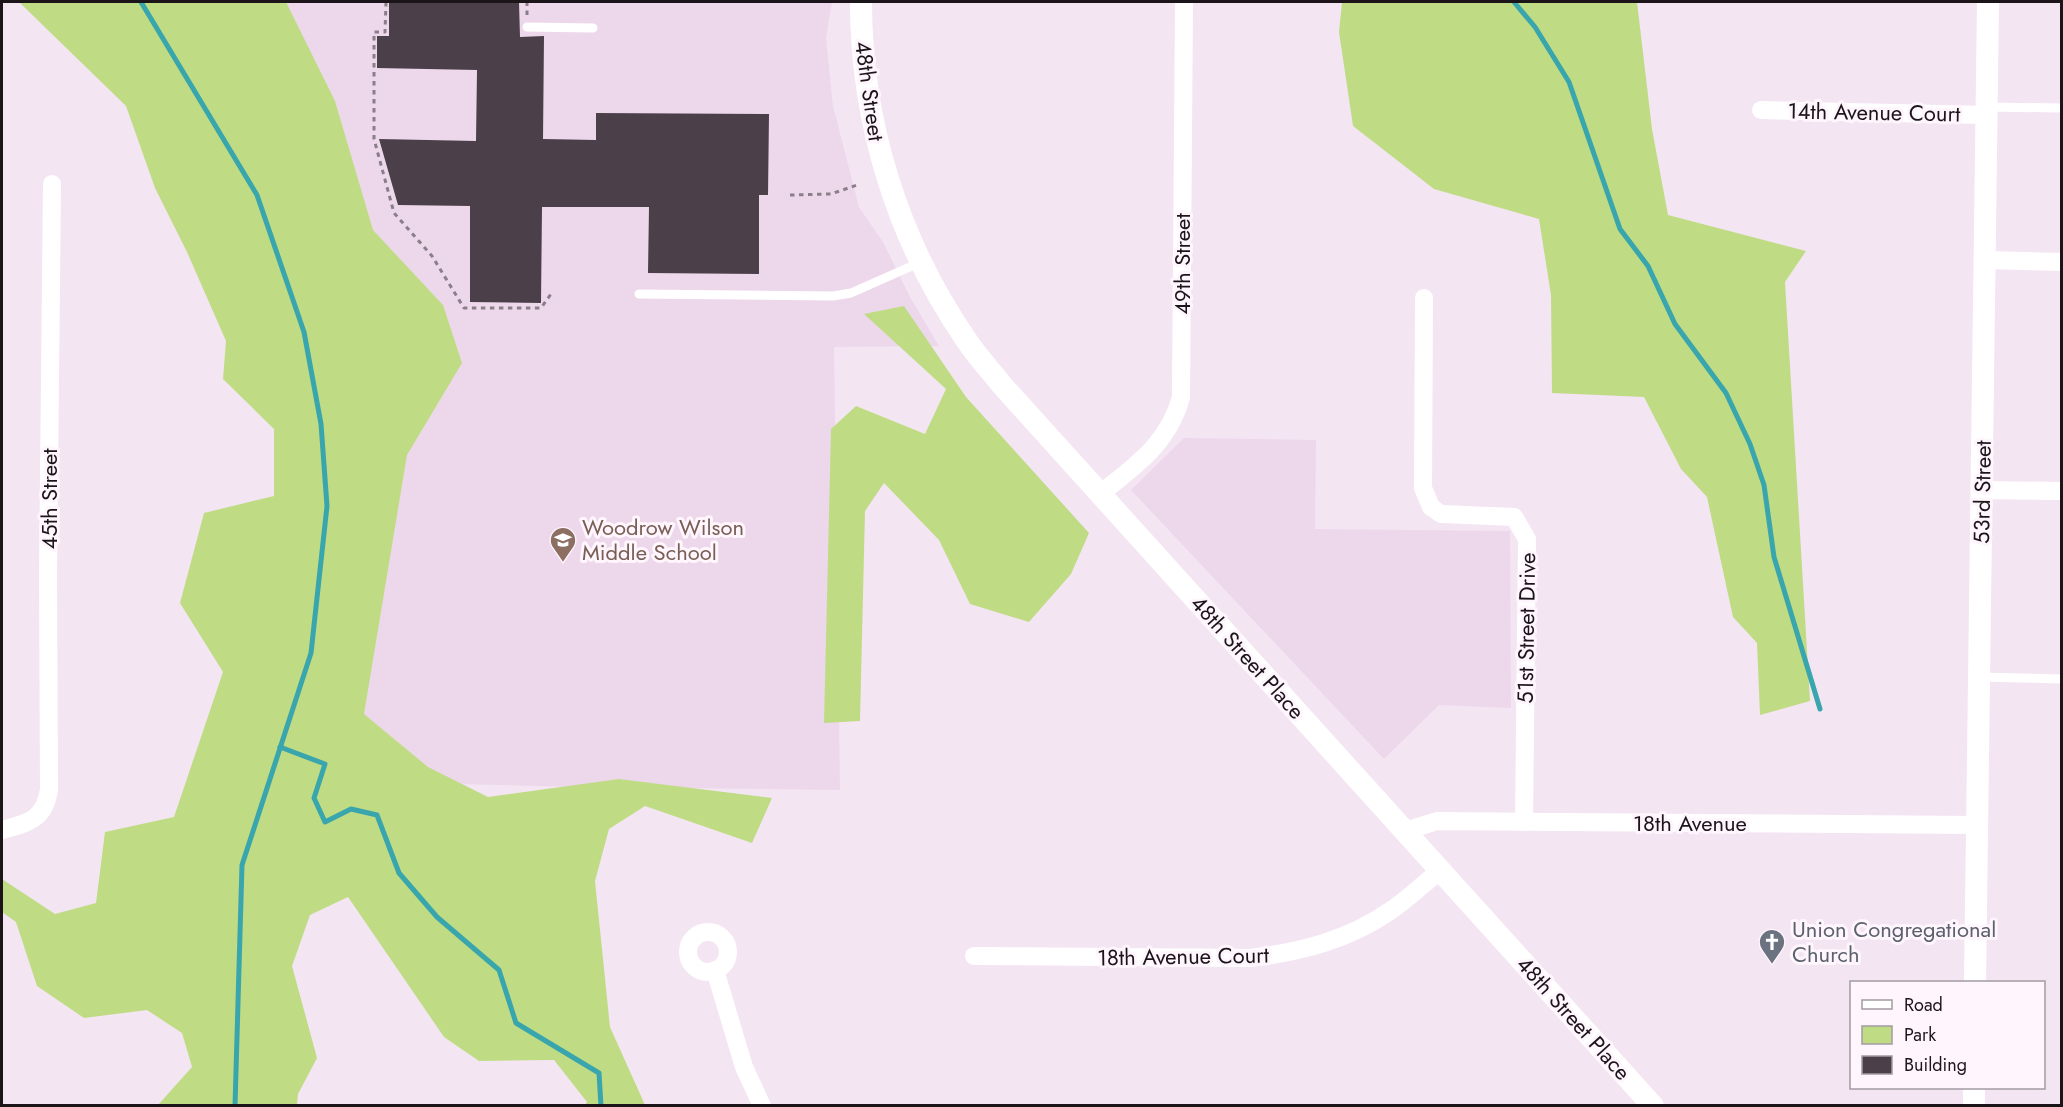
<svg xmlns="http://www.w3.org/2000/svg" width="2063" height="1107" font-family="Jost,sans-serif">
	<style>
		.built { fill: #edd8eb }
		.green { fill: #bfdc84 }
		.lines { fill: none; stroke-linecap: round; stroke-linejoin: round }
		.stream { stroke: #39a5ac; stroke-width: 5 }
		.building { fill: #4b3f4a }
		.path { stroke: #8a7f89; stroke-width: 3; stroke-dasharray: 4.5 4.5; stroke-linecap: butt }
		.service { stroke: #fff; stroke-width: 9 }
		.minor { stroke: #fff; stroke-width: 18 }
		.tertiary { stroke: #fff; stroke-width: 22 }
		.labels { text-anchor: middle; stroke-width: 6; stroke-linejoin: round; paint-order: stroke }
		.street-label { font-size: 22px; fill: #1b151a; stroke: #fef5fd }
		.education-label { font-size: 22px; fill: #785e54; stroke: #fef5fd; text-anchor: start }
		.worship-label { font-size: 22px; fill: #5b616d; stroke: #fef5fd; text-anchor: start }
	</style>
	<rect width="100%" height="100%" fill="#f4e5f3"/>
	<g class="built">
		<path d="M287,2h545l-6,36 7,68 26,101 24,35 27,55 29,49 -105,1 6,443 -258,-3 -293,-7z"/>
		<path d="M1184,438l132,2 -1,89 195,2 1,177 -72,-3 -55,54 -253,-269z"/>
	</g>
	<g class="green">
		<path d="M19,2h267l49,99 38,129 70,75 19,58 -55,92 -43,259 64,53 60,30 131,-18 153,19 -20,45 -107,-37 -36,23 -14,52 15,146 35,78h-60l2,-3 -33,-42 -75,1 -35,-24 -96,-140 -38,18 -18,51 25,92 -19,36 -1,11h-139l34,-38 -10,-34 -35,-23 -63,8 -47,-32 -21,-64 -14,-10v-33l53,35 41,-11 9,-71 69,-15 49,-145 -43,-69 24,-90 70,-17v-67l-51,-50 3,-38 -39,-89 -32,-64 -29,-82z"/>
		<path d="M1342,2h295l15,127 16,86 138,36 -21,31 25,419 -50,14 -3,-72 -24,-26 -26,-120 -26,-28 -37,-72 -92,-4 -1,-98 -12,-76 -105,-30 -81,-63 -14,-94z"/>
		<path d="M904,306l62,91 123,136 -18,41 -42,48 -59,-18 -31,-64 -55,-57 -19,28 -5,210 -36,2 7,-294 25,-23 69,28 21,-45 -82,-75z"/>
	</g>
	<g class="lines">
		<g class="stream">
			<path d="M141,2l116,193 47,137 17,92 6,82 -16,147 -69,212 -7,241"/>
			<path d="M1514,2l21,25 34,55 51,147 28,37 27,58 51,69 24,51 14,41 10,72 46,152"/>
			<path d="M280,747l45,17 -11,34 11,24 26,-13 26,6 22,58 38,44 62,53 17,53 83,50 2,33"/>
		</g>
	</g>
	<path class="building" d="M389,2h130l1,35 24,-1 -1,103 53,1v-27l173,1 -1,81h-9v79l-111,-1 1,-66h-107l-1,96 -71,-1v-96l-72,-1 -19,-66 97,2 1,-71 -100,-2v-32h12z"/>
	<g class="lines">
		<g class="path">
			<path d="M386,2l-1,30h-11v107l20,74 38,43 32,52h77l10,-14"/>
			<path d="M527,15v-13"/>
			<path d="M790,195l41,-1 26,-9"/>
		</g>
		<g class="service">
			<path d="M527,27l66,1"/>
			<path d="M1986,107l76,1"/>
			<path d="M639,294l194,2 18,-3 70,-31"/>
			<path d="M1979,677l83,2"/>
		</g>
		<g class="minor">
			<path d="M1761,110l225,5"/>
			<path d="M1985,260l77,2"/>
			<path d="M1424,298l-1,190 8,19 10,7 73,3 13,22 -3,283"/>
			<path d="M1982,490l80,1"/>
			<path d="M1100,494c35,-28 69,-51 81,-97l3,-395"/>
			<path d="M2,830c27,-7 43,-11 47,-41l-1,-215 4,-390"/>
			<path d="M1405,831l32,-10 540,4"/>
			<circle cx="708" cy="952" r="20"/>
			<path d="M974,956l276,2c51,-6 98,-18 140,-47 18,-12 34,-28 51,-41"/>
			<path d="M715,970l29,97 18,39"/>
		</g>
		<g class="tertiary">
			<path d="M861,2c0,121 37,239 106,339 10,15 23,29 34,43l652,722"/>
			<path d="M1975,982l13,-980"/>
			<path d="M1974,1106v-18"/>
		</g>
	</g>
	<defs>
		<g id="school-pin" transform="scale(1.35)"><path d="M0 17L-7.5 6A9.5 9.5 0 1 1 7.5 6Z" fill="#8d6e63" stroke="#fef5fd"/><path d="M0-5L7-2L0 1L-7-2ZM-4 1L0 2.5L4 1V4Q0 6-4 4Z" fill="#fff"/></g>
		<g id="church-pin" transform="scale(1.35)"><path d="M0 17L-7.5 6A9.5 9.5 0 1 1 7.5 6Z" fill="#6b7280" stroke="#fef5fd"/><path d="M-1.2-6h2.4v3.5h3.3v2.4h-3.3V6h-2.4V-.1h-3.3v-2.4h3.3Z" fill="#fff"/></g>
	</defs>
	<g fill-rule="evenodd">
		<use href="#school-pin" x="563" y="540"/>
		<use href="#church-pin" x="1772" y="942"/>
	</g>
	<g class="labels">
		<g class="street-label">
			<text transform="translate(870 91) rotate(82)" y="8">48th Street</text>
			<text transform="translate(1874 112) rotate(1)" y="8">14th Avenue Court</text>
			<text transform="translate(1182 264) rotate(-90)" y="8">49th Street</text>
			<text transform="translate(1982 492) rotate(-89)" y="8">53rd Street</text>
			<text transform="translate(49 499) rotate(-90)" y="8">45th Street</text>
			<text transform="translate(1526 628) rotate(-89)" y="8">51st Street Drive</text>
			<text transform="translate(1248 657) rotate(48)" y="8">48th Street Place</text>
			<text x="1690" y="831">18th Avenue</text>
			<text transform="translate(1183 956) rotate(-1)" y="8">18th Avenue Court</text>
			<text transform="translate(1574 1018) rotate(48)" y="8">48th Street Place</text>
		</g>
		<g class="education-label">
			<text x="582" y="535">Woodrow Wilson<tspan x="582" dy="25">Middle School</tspan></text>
		</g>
		<g class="worship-label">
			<text x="1792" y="937">Union Congregational<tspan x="1792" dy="25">Church</tspan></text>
		</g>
	</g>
	<rect width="2063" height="1107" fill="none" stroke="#1b151a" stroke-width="6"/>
	<rect x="1850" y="981" width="195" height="108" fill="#fef5fd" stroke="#a39ba2" stroke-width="1.5"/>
	<rect x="1862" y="1000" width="30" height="9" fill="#ffffff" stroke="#a39ba2" stroke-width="1.5"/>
	<text x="1904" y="1011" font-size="18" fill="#1b151a">Road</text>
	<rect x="1862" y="1026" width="30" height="18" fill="#bfdc84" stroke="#a39ba2" stroke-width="1.5"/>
	<text x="1904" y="1041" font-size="18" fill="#1b151a">Park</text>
	<rect x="1862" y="1056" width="30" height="18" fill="#4b3f4a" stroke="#a39ba2" stroke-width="1.5"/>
	<text x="1904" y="1071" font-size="18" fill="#1b151a">Building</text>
</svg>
